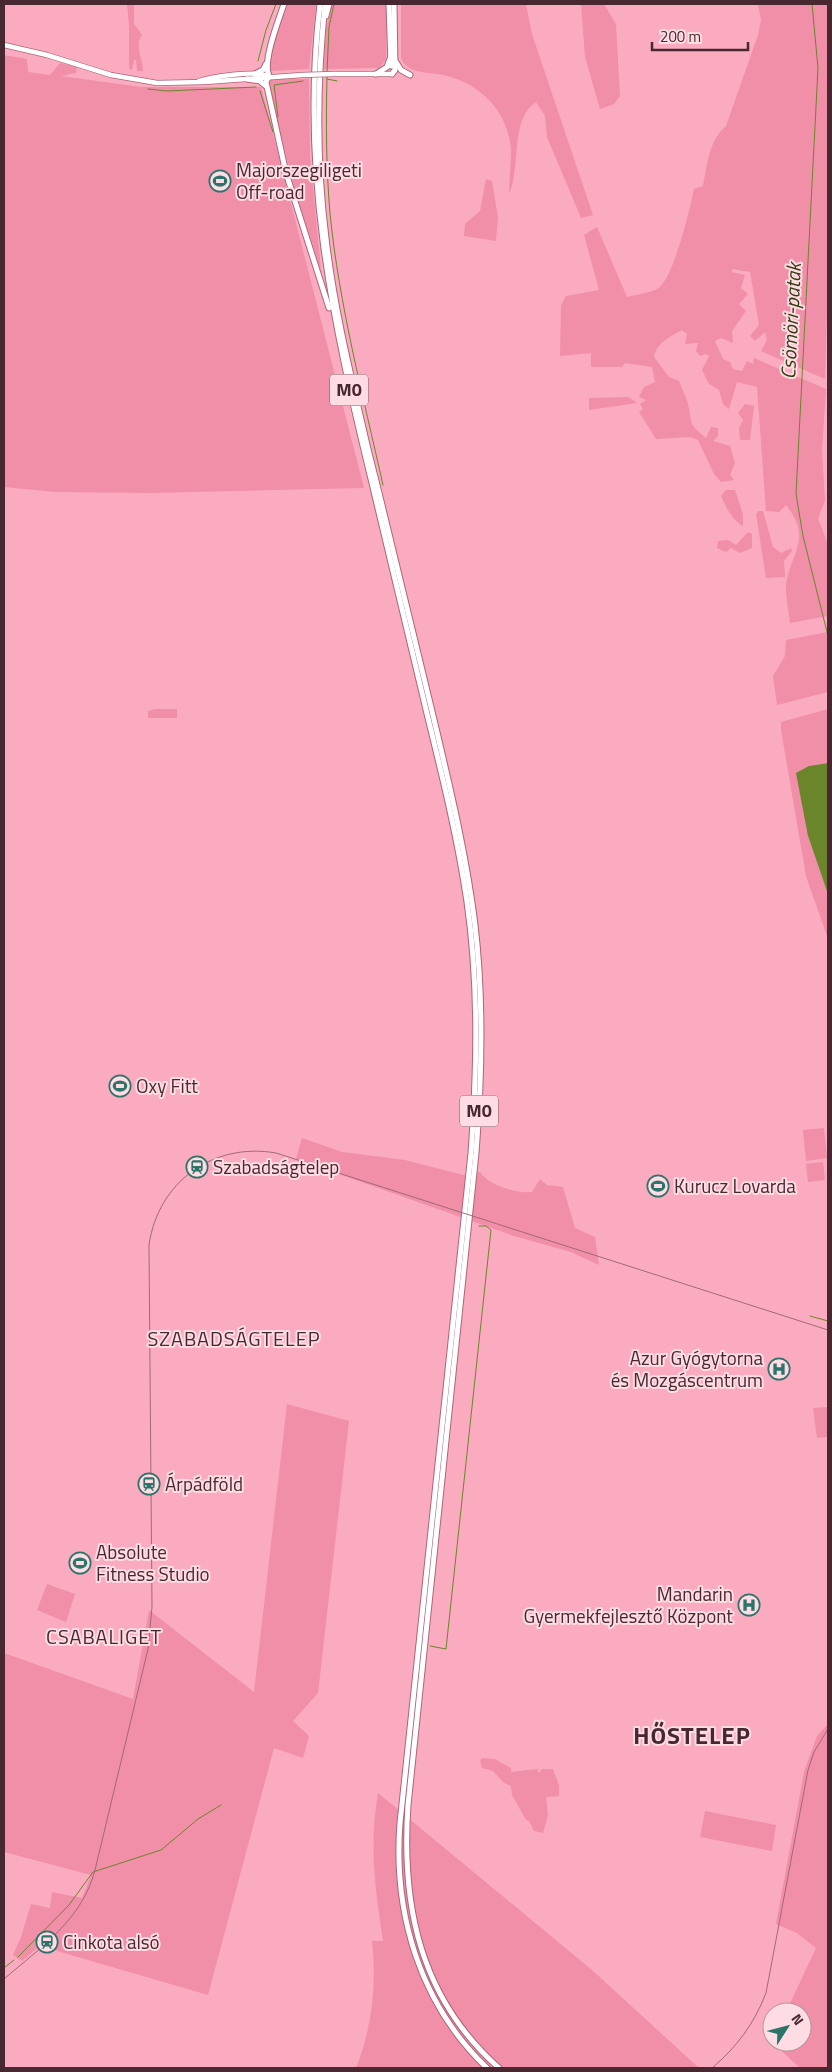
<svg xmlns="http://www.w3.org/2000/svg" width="832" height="2072" font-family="'Titillium Web',sans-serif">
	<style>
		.green { fill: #f18ea8 }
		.water { fill: #6b852b }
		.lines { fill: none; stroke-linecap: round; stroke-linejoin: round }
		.stream { stroke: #6b852b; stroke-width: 1 }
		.major-casing { stroke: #ad6477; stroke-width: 6 }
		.highway-casing { stroke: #ad6477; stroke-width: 7 }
		.major { stroke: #fff; stroke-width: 4.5 }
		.highway { stroke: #fff; stroke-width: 5 }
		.tram { stroke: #a16977; stroke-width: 1 }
		.major-bridge-casing { stroke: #ad6477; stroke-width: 6; stroke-linecap: butt }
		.major-bridge { stroke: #fff; stroke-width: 4.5 }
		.labels { text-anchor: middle; stroke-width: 4; stroke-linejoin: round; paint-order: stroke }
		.shield { fill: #fedce3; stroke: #7e5e66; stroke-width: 1 }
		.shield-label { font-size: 18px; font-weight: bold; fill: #472830 }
		.poi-label { font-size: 19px; fill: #472830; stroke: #fedce3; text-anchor: start }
		.water-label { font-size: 20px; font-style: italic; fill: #2f3d0d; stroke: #fedce3 }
		.neighbourhood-label { font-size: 20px; letter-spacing: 1px; fill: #472830; stroke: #fedce3 }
		.district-label { font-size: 24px; font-weight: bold; letter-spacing: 1px; fill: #472830; stroke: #fedce3 }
	</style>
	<rect width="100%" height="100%" fill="#fbabbf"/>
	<g class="green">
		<path d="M127,4h7v20l8,11c-8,9 1,25 1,36h-6l-1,-11h-2l-2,10 -3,-1v-44z"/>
		<path d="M287,4h29l-7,65 -39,2 7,-40z"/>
		<path d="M332,4h53l2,6 -1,50 -7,8 -55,1 2,-41z"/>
		<path d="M418,4h108l6,30 61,181 -12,3 -34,-81 -2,-21 -9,-14c-26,16 -15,66 -27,92 0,-14 2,-29 2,-43 -2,-41 -34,-71 -73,-77 -15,-2 -30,-1 -37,-16v-53z"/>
		<path d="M581,4h23l12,20 4,72 -6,8 -14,5 -15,-52z"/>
		<path d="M758,4h70v278l-3,97 -64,-28 6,-11 -2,-8 -10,9 -5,-5 9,-11 -9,-53 -18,-3v3l13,3 -4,13 7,6 -9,10 7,7 -14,20 1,12 -12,-5 -6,3 8,18 7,3 3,7 9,2 5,-10 6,3 1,-6 72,31 -4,61 3,50 -7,19 10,25v72l-38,7c-1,-12 -5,-27 -4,-39 5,-32 27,-45 0,-79l-7,7 -13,-1 -9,-124 -20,-5 -8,27 -6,-5 -4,-14 -10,-6 -7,-14 7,-14 -3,-2 -6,2 -4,-5 2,-8 -13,1 2,-10 -5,-4c-11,6 -26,13 -28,27l15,20 10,4c3,8 7,16 9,23 5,21 -1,18 18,34l5,-11 7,1v8l-5,5 17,5 5,17 -5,12 4,5 -13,2 -7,-8 -16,-34 -8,-3 -34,2 -17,-27 4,-3 -3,-5 6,-4 -7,-3 5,-10 11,-5 -3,-15 -27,-4 -3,4h-31v-14l-31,3 1,-51 5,-9 33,-6 -15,-55 13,-8 30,70c9,-2 21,-4 30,-8 16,-8 33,-80 37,-100l9,-3c4,-20 6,-46 23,-60l32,-91 3,-15z"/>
		<path d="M4,55l23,4 1,13 22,3 10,-12 17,4 -1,6 -15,3 80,11h120l103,401 -214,5 -95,-1 -51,-5z"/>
		<path d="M270,79h39l1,78 11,113 -28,-86 -25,-103z"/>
		<path d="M486,179l6,2 6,37 -2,23 -32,-5 1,-12 15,-13z"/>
		<path d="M628,397l9,6 -48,7v-12z"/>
		<path d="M745,404l9,2 -4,34h-10l-1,-12 4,-8 -5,-7z"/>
		<path d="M726,490h9l8,24v12c-12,-7 -17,-19 -22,-30z"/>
		<path d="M759,511h4l10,36 8,6 10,-5 1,3 -8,10 1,16 -19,1 -10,-64z"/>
		<path d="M748,532l4,2v14l-12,5 -9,-5 -5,4 -9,-4 1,-7 10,-1 8,5z"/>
		<path d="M828,632v60l-51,13 -4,-29 12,-20 1,-16z"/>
		<path d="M155,709h22v9h-29v-7z"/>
		<path d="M828,709v54l-19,3 -1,70 20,58v45l-22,-63 -25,-146v-8z"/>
		<path d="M824,1128l3,30 -21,3 -3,-31z"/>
		<path d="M302,1138l40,14 63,8 58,15 17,-3c8,13 37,22 52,20l8,-13 7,6 16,2 12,41 20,9 4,28 -28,-13 -57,-16 -218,-77z"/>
		<path d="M823,1162l2,18 -17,2 -2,-18z"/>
		<path d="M287,1404l62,17 -31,272 -25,28 16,15 -6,22 -29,-10 -66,247 -168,-49 -18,15 -9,-6 8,-18 10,-33 19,4 2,-16 30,6 9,-23 -87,-23v-199l129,46 16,-89 105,82z"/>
		<path d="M828,1407v30l-11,1 -4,-30z"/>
		<path d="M47,1584l28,10 -9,28 -29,-12z"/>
		<path d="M828,1724v344h-28l-28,-26h30v-30h-16l30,-64 -19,-15 -21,-9 28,-152 13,-36z"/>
		<path d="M483,1758l12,1 16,9v4l26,-3 2,4 3,-4h11l6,16v11l-13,1 2,18 -5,18 -9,-2 -5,-10 -3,-1 -14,-25 -1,-9 -7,-3 -11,-12 -11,-3 -2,-8z"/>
		<path d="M378,1793l214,177 107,98h-343c16,-40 21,-84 16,-127h11c-8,-54 -14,-94 -5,-148z"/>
		<path d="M705,1811l71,14 -4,26 -72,-14z"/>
	</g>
	<path class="water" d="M828,763v131l-20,-58 -12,-63 13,-7z"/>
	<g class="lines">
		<g class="stream">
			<path d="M812,4l6,64 -22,426 7,42 25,100"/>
			<path d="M258,61l8,-31 10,-26"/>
			<path d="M327,72l2,-45 5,-23"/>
			<path d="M327,76c-1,46 -1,92 3,137 9,92 33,182 53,272"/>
			<path d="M327,79l10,2"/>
			<path d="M148,89l19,2 89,-4"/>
			<path d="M260,91l13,41"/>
			<path d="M278,117l-4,-32 29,-4"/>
			<path d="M810,1316l18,5"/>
			<path d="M430,1646l16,3 45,-419 -5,-4h-7"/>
			<path d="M18,1957l51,-52 24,-33 68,-22 37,-31 23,-14"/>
			<path d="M4,1968l10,-8"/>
		</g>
		<g class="major-casing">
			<g id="major">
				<path d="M4,45l43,10 64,20 46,8 47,-1 98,-7"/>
				<path d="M333,74h59"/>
				<path d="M199,81c13,-4 56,-11 68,-5"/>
			</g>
		</g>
		<g class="highway-casing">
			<g id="highway">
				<path d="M284,4c-5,15 -22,58 -15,72l-3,6 20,91 43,135"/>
				<path d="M320,4c-20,166 12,315 51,475 19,80 38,159 57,239 15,61 30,122 39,184 12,84 10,167 4,251l-71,670c-7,91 20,181 87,245"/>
				<path d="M325,4c-8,78 -9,156 1,234 8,70 25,138 41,207 22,87 43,174 64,262 17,72 35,144 44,218 9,76 7,152 1,228l-68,652c-7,101 12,193 91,263"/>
				<path d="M389,4l2,62"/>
				<path d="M326,16l3,-12"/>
				<path d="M396,62l5,8 9,5"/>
				<path d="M255,74l8,-4 3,-6"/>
				<path d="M376,74l11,-7 3,-8"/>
				<path d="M392,74l3,-4 -1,-66"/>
				<path d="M247,79l13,2 6,5"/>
			</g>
		</g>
		<use href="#major" class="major"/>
		<use href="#highway" class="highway"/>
		<g class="tram">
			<path d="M4,1979c37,-32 78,-59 91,-109l53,-221 4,-42 -3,-362c9,-63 64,-103 127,-92l552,177"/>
			<path d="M712,2068c25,-21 42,-44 54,-75l42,-223 6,-18 14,-23"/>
		</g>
		<g class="major-bridge-casing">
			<path id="major-bridge" d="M302,75l31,-1"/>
		</g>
		<use href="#major-bridge" class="major-bridge"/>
	</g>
	<defs>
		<g id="stadium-ring" transform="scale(1.125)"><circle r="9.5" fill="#fedce3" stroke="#2c736a" stroke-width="1.5"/><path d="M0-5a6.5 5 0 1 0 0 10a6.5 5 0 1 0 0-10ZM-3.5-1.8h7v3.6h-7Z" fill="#2c736a"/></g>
		<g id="station-ring" transform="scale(1.125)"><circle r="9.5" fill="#fedce3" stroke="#2c736a" stroke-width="1.5"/><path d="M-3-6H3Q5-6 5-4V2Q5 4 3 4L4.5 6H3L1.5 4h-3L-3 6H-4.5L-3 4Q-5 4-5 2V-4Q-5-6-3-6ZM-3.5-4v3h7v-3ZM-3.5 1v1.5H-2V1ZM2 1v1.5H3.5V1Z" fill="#2c736a"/></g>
		<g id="hospital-ring" transform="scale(1.125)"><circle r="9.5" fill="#fedce3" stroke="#2c736a" stroke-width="1.5"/><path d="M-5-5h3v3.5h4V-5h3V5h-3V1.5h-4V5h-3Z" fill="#2c736a"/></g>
	</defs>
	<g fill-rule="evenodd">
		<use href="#stadium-ring" x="220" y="181"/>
		<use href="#stadium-ring" x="120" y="1086"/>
		<use href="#station-ring" x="197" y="1167"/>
		<use href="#stadium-ring" x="658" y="1186"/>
		<use href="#hospital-ring" x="779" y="1369"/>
		<use href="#station-ring" x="149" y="1484"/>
		<use href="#stadium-ring" x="80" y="1563"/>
		<use href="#hospital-ring" x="749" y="1605"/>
		<use href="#station-ring" x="47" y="1942"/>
	</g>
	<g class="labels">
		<g class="shield">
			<rect x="330" y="374.5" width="38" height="31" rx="4"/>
			<rect x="460" y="1095.5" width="38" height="31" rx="4"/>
		</g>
		<g class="shield-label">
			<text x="349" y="396">M0</text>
			<text x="479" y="1117">M0</text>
		</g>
		<g class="poi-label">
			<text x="236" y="177">Majorszegiligeti<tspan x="236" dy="22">Off-road</tspan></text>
			<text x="136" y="1093">Oxy Fitt</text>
			<text x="213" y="1174">Szabadságtelep</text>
			<text x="674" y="1193">Kurucz Lovarda</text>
			<text x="763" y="1365" text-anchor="end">Azur Gyógytorna<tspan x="763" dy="22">és Mozgáscentrum</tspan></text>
			<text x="165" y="1491">Árpádföld</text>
			<text x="96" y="1559">Absolute<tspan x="96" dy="22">Fitness Studio</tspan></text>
			<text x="733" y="1601" text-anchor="end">Mandarin<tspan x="733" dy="22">Gyermekfejlesztő Központ</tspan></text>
			<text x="63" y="1949">Cinkota alsó</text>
		</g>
		<g class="water-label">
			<text transform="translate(791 321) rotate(-87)" y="7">Csömöri-patak</text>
		</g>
		<g class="neighbourhood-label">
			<text x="234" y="1346">SZABADSÁGTELEP</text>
			<text x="104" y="1644">CSABALIGET</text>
		</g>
		<g class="district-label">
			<text x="692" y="1744">HŐSTELEP</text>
		</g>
	</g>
	<rect width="832" height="2072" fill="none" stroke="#472830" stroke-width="10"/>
	<g transform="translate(787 2027) rotate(54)"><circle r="24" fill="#fedce3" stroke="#b5949b"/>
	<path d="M0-4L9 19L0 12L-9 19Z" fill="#2c736a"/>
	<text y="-8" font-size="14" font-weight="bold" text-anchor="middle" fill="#472830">N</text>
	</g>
	<path d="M652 42v8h96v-8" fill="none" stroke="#472830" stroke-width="2.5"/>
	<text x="660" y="42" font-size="15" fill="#472830" stroke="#fedce3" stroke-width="4" paint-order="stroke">200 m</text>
</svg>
